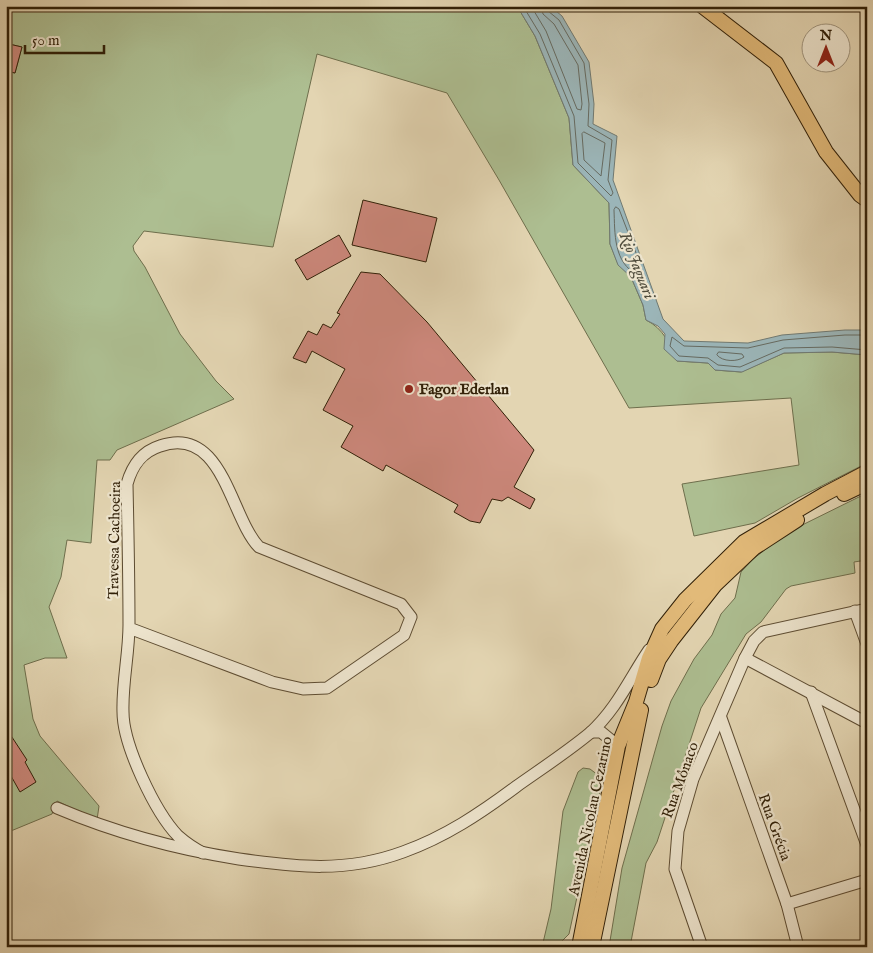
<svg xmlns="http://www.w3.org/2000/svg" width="873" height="953" font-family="'IM FELL English',serif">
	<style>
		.green { fill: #adbe91; stroke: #6e6e4c }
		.water { fill: #9bb5b8; stroke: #707971 }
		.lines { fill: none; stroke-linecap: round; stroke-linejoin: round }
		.shore { stroke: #666a60; stroke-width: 1 }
		.building { fill: #cd887c; stroke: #301f07 }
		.minor-casing { stroke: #5d4c32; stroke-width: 13 }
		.major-casing { stroke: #301f07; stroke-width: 16 }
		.minor { stroke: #ede4cd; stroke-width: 11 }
		.major { stroke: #e2ba79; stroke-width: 14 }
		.poi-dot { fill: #8f2418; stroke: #ede4cd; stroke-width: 2 }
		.labels { text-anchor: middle; stroke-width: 4.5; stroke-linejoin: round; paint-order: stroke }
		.poi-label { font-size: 15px; font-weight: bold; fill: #301f07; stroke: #ede4cd; text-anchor: start }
		.street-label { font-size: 15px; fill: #301f07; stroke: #ede4cd }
		.water-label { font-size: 16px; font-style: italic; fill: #504c3c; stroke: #ede4cd }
	</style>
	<rect width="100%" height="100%" fill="#e3d5b2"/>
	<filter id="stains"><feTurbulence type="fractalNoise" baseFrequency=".004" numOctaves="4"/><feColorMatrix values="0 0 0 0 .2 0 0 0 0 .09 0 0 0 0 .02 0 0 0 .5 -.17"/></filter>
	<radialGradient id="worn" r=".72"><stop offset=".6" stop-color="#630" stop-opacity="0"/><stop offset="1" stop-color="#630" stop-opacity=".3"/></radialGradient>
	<g class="green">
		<path d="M6,6h511l18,30 34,82 4,47 36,38 1,41 8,20 13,13 12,28 3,15c18,9 23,23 31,41l31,2 7,7 26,2 43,-19 48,-1 35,3v108l-69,35 -43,25 -61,13 -12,-52 117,-19 -8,-67 -162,10 -130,-228 -52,-87 -130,-39 -44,193 -129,-16 -11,15 1,5 11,16 35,67 36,47 18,18 -117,51 -7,10h-13l-6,83 -24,-3 -6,37 -12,30 18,51h-22l-21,7 9,54 7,17 59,70 -2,14 -40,-19 -5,13 -46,19v-762l9,2 7,-26 -13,-3 -3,12z"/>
		<path d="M867,493v67l-13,2 1,11 -64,13 -5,3 -25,33 -15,12 -45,74 -44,134 -11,21 -16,84h-21l13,-79 40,-142 9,-25 23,-42 18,-24 9,-21 14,-16 6,-26 12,-13 35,-27z"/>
		<path d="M583,768l7,1 8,6 2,16 -31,143 -8,8 -1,5h-18l9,-38 12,-98 15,-39z"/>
	</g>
	<path class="water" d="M517,6h33l12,10 27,46 5,42 -1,20 24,12 -4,44 50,139 21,22 64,2 34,-8 63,-5h22v25l-35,-3 -48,1 -42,19 -27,-2 -7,-7 -31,-2 -13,-12 1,-15 -7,-8 -12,-6 -3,-15 -12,-28 -13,-12 -8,-21 -1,-41 -36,-38 -4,-47 -34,-82z"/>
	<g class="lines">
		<g class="shore">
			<path d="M523,6l17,28 34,82 4,47 33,33 2,-3 -5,-13 4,-40 -24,-14 1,-22 -5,-41 -25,-43 -11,-9 -1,-5"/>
			<path d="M531,6l15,25 31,78 4,1 1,-6 -4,-39 -24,-41 -11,-10 -2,-8"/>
			<path d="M584,132l21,11 -4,33 -17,-16 -2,-26z"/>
			<path d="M616,207l3,2 17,44 4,19 -2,3c-25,-12 -23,-42 -24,-65z"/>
			<path d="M867,335h-22l-62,5 -35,8 -64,-2 -12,-9 -2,9 9,10 29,2 10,7 22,2 44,-19 48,-1 35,3"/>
			<path d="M719,352l23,2 2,3c-6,5 -22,5 -27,-2z"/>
		</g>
	</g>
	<g class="building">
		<path d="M9,44l13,3 -7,26 -9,-2z"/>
		<path d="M363,200l74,18 -11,44 -74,-17z"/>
		<path d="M339,235l12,21 -44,24 -12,-20z"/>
		<path d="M361,272l19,2 47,48 107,128 -20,37 21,12 -5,10 -22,-12 -6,4 -10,-2 -12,24 -10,-2 -16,-9 4,-7 -72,-40 -3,6 -42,-24 12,-21 -30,-16 22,-41 -33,-18 -6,12 -13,-5 15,-27 9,4 6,-11 8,4 9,-14 -3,-1z"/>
		<path d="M6,728l21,32 -2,2 11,20 -16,10 -14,-25z"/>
	</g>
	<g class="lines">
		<g class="minor-casing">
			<g id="minor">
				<path d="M855,611l12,33"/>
				<path d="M129,628l143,54 31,7 24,-1 77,-53 7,-18 -10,-13 -142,-57c-29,-30 -36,-123 -99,-101 -19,6 -28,20 -33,38 1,47 2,94 2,141 0,29 -7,58 -6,87 0,33 32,100 55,124 8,7 15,12 25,17"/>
				<path d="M745,658l122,65"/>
				<path d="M811,692l56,153"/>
				<path d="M721,718l66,186 11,43"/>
				<path d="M591,732h10l17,14"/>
				<path d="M57,808c59,25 118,41 182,51 57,8 107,14 164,-7 42,-15 78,-39 114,-66 24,-17 50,-34 73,-53 26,-23 40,-55 59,-83"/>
				<path d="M787,904l80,-24"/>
				<path d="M702,947l-27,-78 3,-38 15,-52 52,-121 9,-17 9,-9 104,-23"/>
			</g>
		</g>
		<g class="major-casing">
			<g id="major">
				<path d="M702,6l74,57 50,89 34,43 7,5"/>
				<path d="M844,494l23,-11"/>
				<path d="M651,680l8,-21 12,-18 44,-56 39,-37 43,-28"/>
				<path d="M579,947l39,-201 18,-44 13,-44 13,-29 23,-29 59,-58 81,-48 42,-22"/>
				<path d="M592,947l49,-237"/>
			</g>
		</g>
		<use href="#minor" class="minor"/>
		<use href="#major" class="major"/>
	</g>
	<circle class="poi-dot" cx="409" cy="389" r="5"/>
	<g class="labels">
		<g class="poi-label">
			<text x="419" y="394">Fagor Ederlan</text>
		</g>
		<g class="street-label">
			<text transform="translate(114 540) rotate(-89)" y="5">Travessa Cachoeira</text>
			<text transform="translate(680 780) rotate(-70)" y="5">Rua Mônaco</text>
			<text transform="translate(590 816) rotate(-78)" y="5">Avenida Nicolau Cezarino</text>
			<text transform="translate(775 827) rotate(70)" y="5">Rua Grécia</text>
		</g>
		<g class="water-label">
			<text transform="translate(638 265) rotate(68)" y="6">Rio Jaguari</text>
		</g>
	</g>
	<rect width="873" height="953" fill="none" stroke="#e3d5b2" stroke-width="25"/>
	<rect x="8" y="8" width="858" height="938" fill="none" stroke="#301f07" stroke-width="2.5"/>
	<rect x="12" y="12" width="848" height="928" fill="none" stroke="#301f07"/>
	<g transform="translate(826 48)"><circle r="24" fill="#ede4cd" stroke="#a1957e"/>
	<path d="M0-4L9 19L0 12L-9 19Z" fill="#8f2418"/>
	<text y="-8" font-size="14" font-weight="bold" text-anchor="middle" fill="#301f07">N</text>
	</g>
	<path d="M25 45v8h79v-8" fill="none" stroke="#301f07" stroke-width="2.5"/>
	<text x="32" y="45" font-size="15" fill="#301f07" stroke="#ede4cd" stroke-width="4" paint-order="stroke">50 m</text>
	<rect width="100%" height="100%" filter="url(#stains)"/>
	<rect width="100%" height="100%" fill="url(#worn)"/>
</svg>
